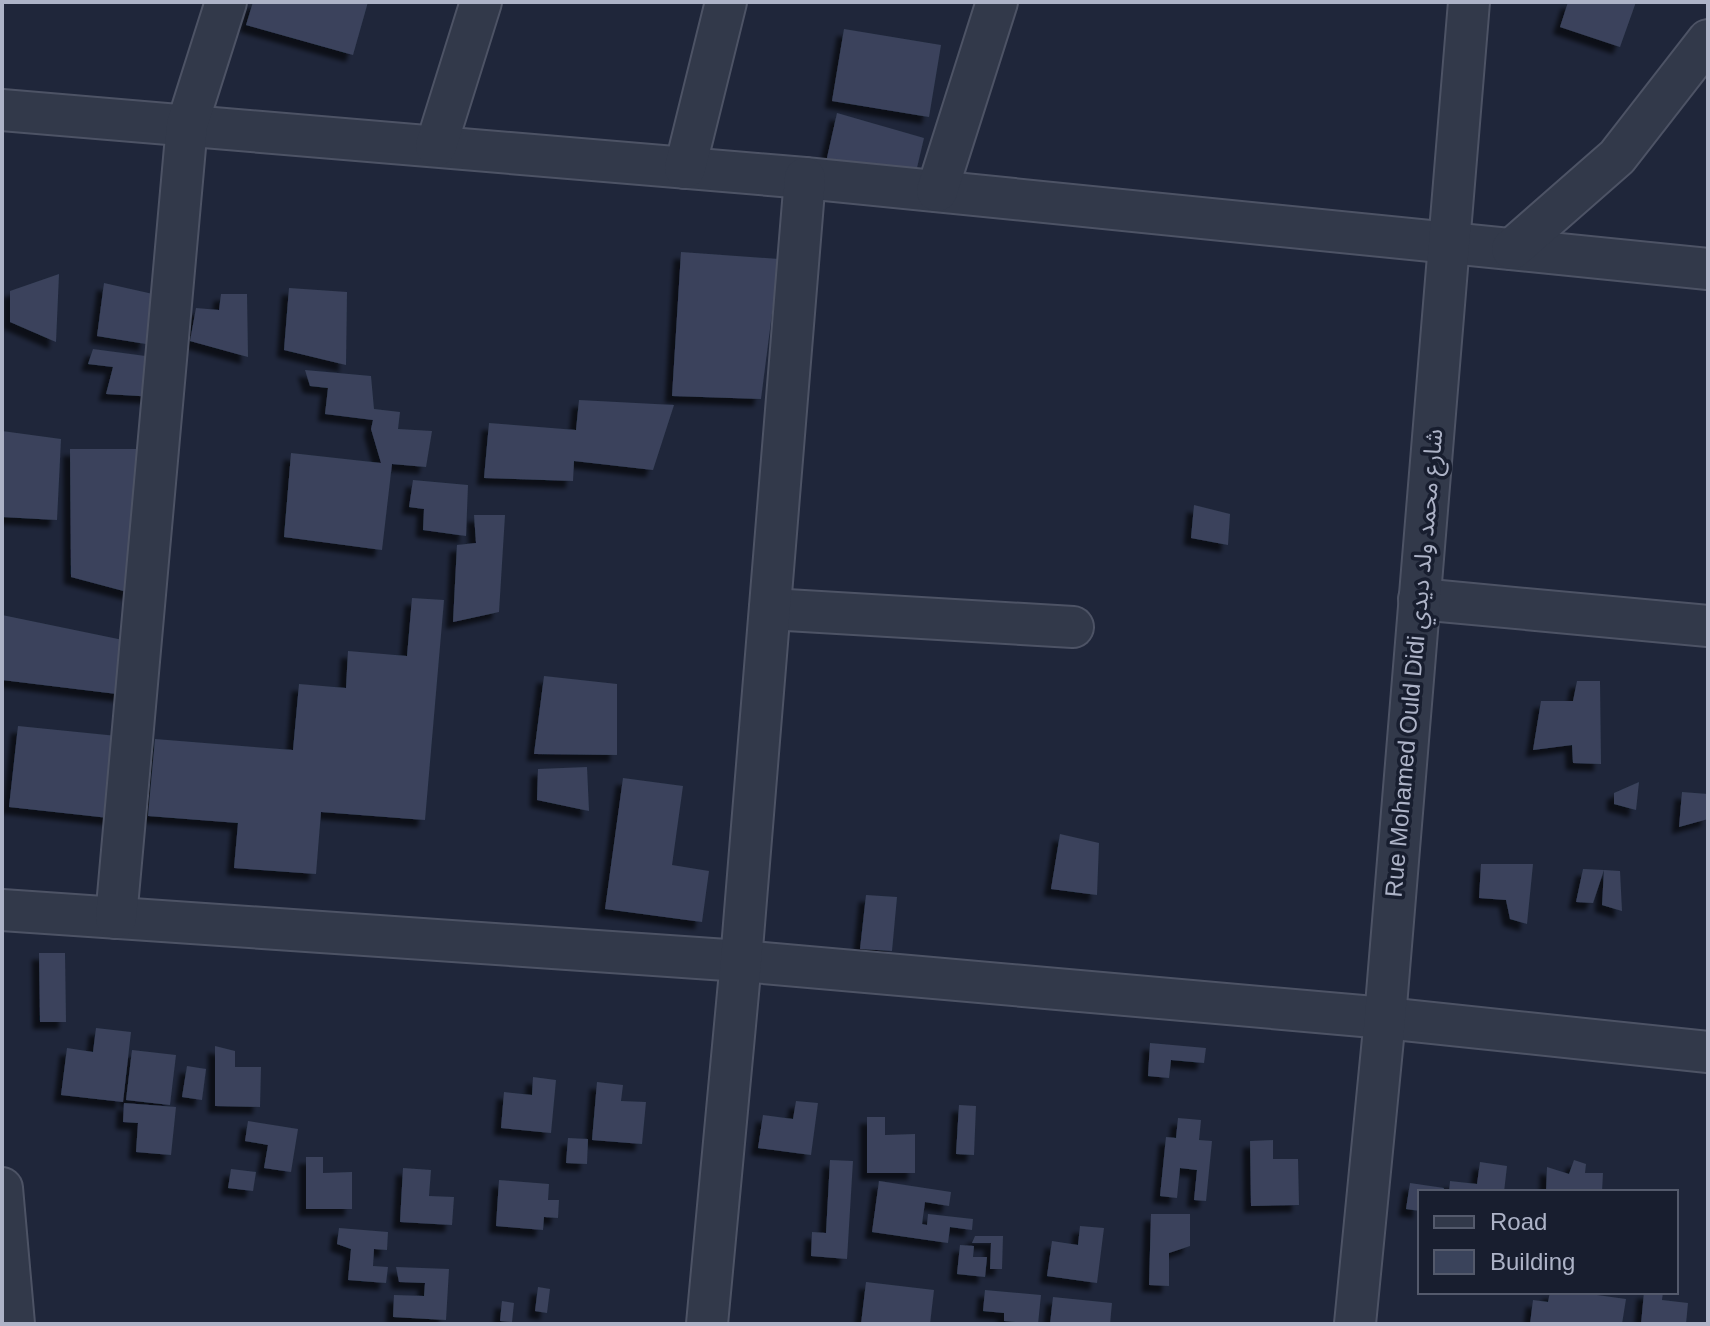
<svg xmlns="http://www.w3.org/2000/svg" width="1710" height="1326" font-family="Helvetica,'Noto Sans Arabic',sans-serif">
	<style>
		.building { fill: #3a435b; filter: url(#shadow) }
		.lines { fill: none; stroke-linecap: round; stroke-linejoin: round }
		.minor-casing { stroke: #4d5365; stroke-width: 44 }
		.minor { stroke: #32394a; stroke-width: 40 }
		.labels { text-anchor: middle; stroke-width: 7; stroke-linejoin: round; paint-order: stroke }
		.street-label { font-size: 24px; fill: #adb3c7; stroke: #181e2f }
	</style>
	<defs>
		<filter id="shadow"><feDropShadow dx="-7" dy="7" stdDeviation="2" flood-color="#0009"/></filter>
	</defs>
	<rect width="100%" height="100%" fill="#1f263a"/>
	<g class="building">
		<path d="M253,2h115l-15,53 -107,-30z"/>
		<path d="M1568,2h35l5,2v-2h28l-16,45 -60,-20z"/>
		<path d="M844,29l97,16 -12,72 -97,-16z"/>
		<path d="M837,113l87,25 -8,34 -90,-10z"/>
		<path d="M681,252l98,7 -18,140 -89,-3z"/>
		<path d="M59,274l-3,68 -46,-20v-31z"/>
		<path d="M104,283l49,11 -7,50 -49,-8z"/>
		<path d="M289,288l58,4 -1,73 -62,-15z"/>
		<path d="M221,294h26l1,63 -58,-16 6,-33 23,2z"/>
		<path d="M93,349l60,8 2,40 -49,-3 7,-27 -25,-3z"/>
		<path d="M305,370l66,6 3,33 26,3 -2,17 34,2 -6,36 -34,-3 -10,86 -98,-13 7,-84 90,10 -10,-34 2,-9 -48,-6 3,-26 -18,-2z"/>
		<path d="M579,400l95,5 -21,65 -79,-9 -1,20 -89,-3 5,-55 87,7z"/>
		<path d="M2,431l59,8 -4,81 -55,-3z"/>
		<path d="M70,449h76l-15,144 -60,-16z"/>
		<path d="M413,480l55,5 -2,51 -43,-6 1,-21 -15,-2z"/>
		<path d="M1194,505l36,9 -2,31 -37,-7z"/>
		<path d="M474,515h31l-6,97 -46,10 4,-77 19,-2z"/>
		<path d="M412,598l32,2 -19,220 -104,-8 -5,62 -82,-6 4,-45 -90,-7 7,-77 138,11 6,-66 47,4 2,-37 59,5z"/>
		<path d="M2,615l121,25 2,55 -123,-15z"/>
		<path d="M544,676l73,8v71l-83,-1z"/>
		<path d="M1577,681h23l1,83 -28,-1 -1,-18 -39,5 8,-49h32z"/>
		<path d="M18,726l109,11 -9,82 -109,-12z"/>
		<path d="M587,767l2,44 -52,-11 1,-31z"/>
		<path d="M623,778l60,8 -11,79 37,6 -7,51 -97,-13z"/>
		<path d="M1639,782l-3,28 -22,-6v-11z"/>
		<path d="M1682,792l26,2v25l-29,8z"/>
		<path d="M1060,834l39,9 -2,52 -46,-6z"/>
		<path d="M1481,864h52l-6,60 -17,-5 -4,-19 -27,-2z"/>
		<path d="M1583,869l21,1 16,1 2,40 -20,-6 2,-35 -11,33 -17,-1z"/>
		<path d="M866,895l31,2 -5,54 -32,-2z"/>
		<path d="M39,953h26l1,69h-26z"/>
		<path d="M96,1028l35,4 -8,70 -62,-7 6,-47 26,4z"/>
		<path d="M1150,1043l56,5 -2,15 -33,-3 -2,18 -21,-2z"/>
		<path d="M215,1046l20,5v16h26l-1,40 -45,-1z"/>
		<path d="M132,1050l44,5 -6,50 -44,-5z"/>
		<path d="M187,1066l19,3 -4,31 -20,-3z"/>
		<path d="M533,1077l23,3 -5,53 -50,-5 3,-36 28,3z"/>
		<path d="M597,1082l26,3 -2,16 25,1 -4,42 -50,-4z"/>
		<path d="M796,1101l22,2 -7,52 -53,-7 5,-33 30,4z"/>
		<path d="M124,1103l52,4 -5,48 -35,-3 2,-29 -15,-1z"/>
		<path d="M959,1105l17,1 -2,49 -18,-1z"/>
		<path d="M867,1117h18v18l30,-1v39h-48z"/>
		<path d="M1178,1118l23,2 -2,20 13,1 -6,60 -12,-1 3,-30 -17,-2 -3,30 -17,-2 6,-59 10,1z"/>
		<path d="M248,1121l50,8 -7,43 -27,-4 4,-23 -23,-4z"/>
		<path d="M568,1138l20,1 -1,25 -21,-1z"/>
		<path d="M1273,1140v19h25l1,46 -48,1 -1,-65z"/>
		<path d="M306,1157h17v16l29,-1v37h-46z"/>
		<path d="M830,1160l23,1 -6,98 -36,-3 1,-24 14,1z"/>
		<path d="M1574,1160l12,4 -1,9h18l-1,19h-56l1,-25 22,7z"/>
		<path d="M1480,1162l27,4 -3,26h-55l1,-11 27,3z"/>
		<path d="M403,1168l28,2 -2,26 25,1 -2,28 -52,-3z"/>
		<path d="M231,1169l25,3 -3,19 -25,-3z"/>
		<path d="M499,1180l50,4 -1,16h11l-1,18 -14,-1 -1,13 -47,-4z"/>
		<path d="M879,1181l72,11 -2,14 -24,-4 -3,22 5,1 1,-11 45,5 -1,11 -22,-3 -2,16 -76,-11z"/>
		<path d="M1410,1183l34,5 -1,4h-23v19l-14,-2z"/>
		<path d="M1151,1214h39v32l-21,7v33l-20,-1z"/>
		<path d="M1080,1226l24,2 -7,55 -50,-7 5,-35 26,4z"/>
		<path d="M339,1228l49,4 -1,18 -13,-1 -1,17 15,1 -2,16 -38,-3 3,-31 -14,-5z"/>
		<path d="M975,1236h28l-1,33h-12l1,-26h-19z"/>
		<path d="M960,1245l14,1 -1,11h14l-2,20 -28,-3z"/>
		<path d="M396,1267l53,2 -3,51 -53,-3 1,-22 30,1 1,-13 -26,-1z"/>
		<path d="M866,1282l68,8 -4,34h-69z"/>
		<path d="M538,1287l12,2 -3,24 -12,-2z"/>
		<path d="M985,1290l56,5 -3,29 -34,-3v-8l-21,-2z"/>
		<path d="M1550,1292h47v3l29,4 -4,25h-92l3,-24 15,2z"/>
		<path d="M1644,1292h19l-1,8 26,3 -2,21h-45z"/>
		<path d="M1053,1297l59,6 -2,21h-60z"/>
		<path d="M502,1301l12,2 -2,19 -12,-1z"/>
	</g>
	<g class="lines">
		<g class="minor-casing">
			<g id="minor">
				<path d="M2,110l803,68 903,91"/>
				<path d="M436,146l45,-144"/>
				<path d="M685,168l41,-166"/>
				<path d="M937,191l60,-189"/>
				<path d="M1512,249l105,-92 91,-117"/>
				<path d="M1419,599l289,27"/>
				<path d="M770,609l303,18"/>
				<path d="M2,910l739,51 644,57 323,34"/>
				<path d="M116,918l71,-793 39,-123"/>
				<path d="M2,1188l12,136"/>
				<path d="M707,1324l34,-363 64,-783"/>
				<path d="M1355,1324l30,-306 84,-1016"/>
			</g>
		</g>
		<use href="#minor" class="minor"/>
	</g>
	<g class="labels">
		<g class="street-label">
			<text transform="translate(1414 663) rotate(-85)" y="8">Rue Mohamed Ould Didi شارع محمد ولد ديدي</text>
		</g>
	</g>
	<rect width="1710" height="1326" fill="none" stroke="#adb3c7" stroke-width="8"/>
	<rect x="1418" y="1190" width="260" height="104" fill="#181e2f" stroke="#545a6c" stroke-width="2"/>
	<rect x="1434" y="1216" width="40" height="12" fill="#32394a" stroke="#545a6c" stroke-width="2"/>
	<text x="1490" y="1230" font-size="24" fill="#adb3c7">Road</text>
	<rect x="1434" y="1250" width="40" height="24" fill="#3a435b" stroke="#545a6c" stroke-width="2"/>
	<text x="1490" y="1270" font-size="24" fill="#adb3c7">Building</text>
</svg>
